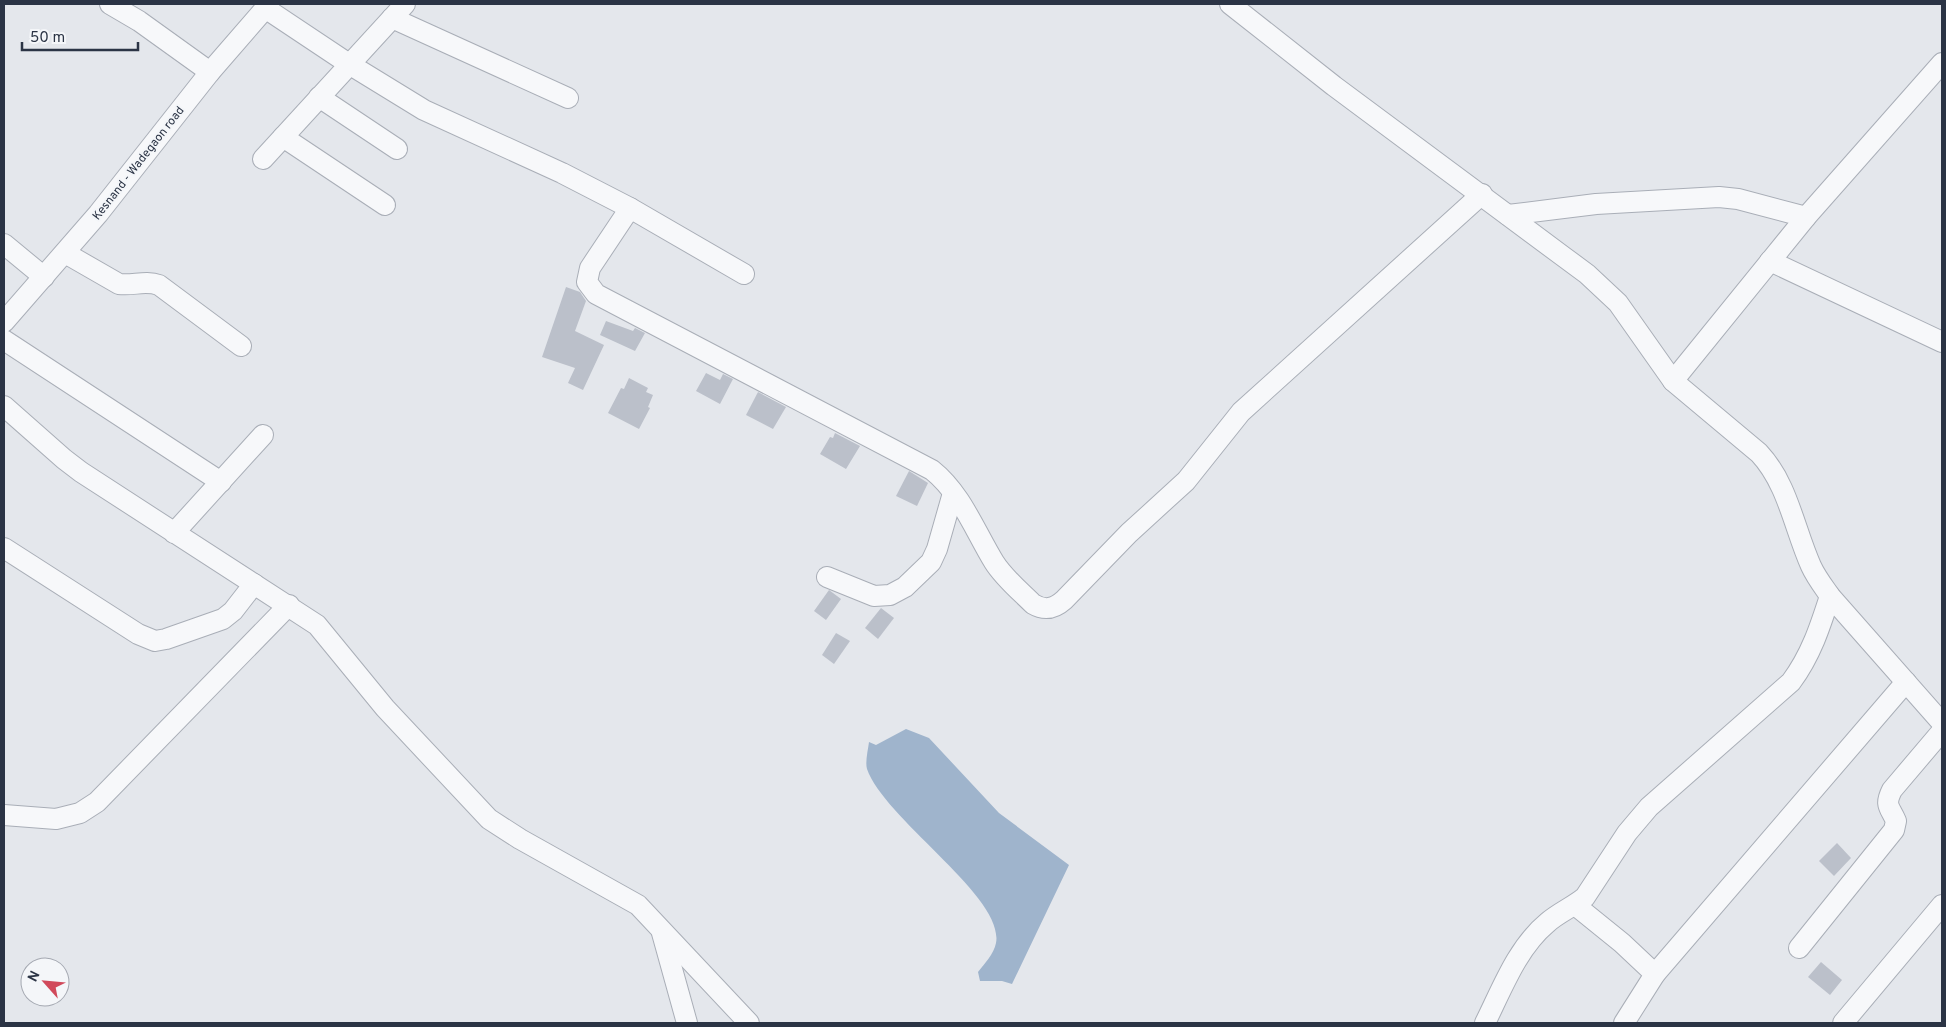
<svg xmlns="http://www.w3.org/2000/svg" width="1946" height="1027" font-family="Overpass,sans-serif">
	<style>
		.water { fill: #9fb4cc }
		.building { fill: #bbc0ca }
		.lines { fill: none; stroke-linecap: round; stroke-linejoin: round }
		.minor-casing { stroke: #a9aeb7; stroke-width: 22 }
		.minor { stroke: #f7f8fa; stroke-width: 20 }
		.labels { text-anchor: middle; stroke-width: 4; stroke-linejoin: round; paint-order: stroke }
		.street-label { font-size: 12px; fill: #2b3445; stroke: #f4f6f9 }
	</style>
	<rect width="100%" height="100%" fill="#e4e7ec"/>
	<path class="water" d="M906,729l23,9 70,75 70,52 -57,119 -10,-3h-22l-2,-9c6,-8 16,-18 18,-29 9,-46 -111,-123 -129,-174 -2,-7 1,-19 2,-27l7,3z"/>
	<g class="building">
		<path d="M566,287l14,5 6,9 -11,30 29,14 -21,45 -15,-7 7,-15 -33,-11z"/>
		<path d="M606,321l27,10 2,-3 10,5 -10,18 -35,-16z"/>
		<path d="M706,373l14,7 3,-6 10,5 -13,25 -24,-13z"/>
		<path d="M629,378l19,10 -2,4 7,3 -5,12 2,1 -11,21 -31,-16 13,-25 3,1z"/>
		<path d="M758,392l28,15 -13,22 -27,-14z"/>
		<path d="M835,433l25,13 -14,23 -26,-15 10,-17 3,1z"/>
		<path d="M909,471l19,12 -11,23 -21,-10z"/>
		<path d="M829,590l12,9 -15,21 -12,-9z"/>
		<path d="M881,608l13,10 -16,21 -13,-11z"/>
		<path d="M836,633l14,8 -16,23 -12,-9z"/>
		<path d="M1837,843l14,15 -17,18 -15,-15z"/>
		<path d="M1821,962l21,18 -12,15 -22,-18z"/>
	</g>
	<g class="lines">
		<g class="minor-casing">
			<g id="minor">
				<path d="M110,4l29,17 71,51"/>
				<path d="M1230,4l104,82 230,171 23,17 31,29 55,78 86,72c29,31 35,75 52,113 5,11 12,20 19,30l112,127"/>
				<path d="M265,8l84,56 75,46 138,63 68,35 114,66"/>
				<path d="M392,18l176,80"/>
				<path d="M319,97l78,52"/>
				<path d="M283,137l102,68"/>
				<path d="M263,159l142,-155"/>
				<path d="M630,208l-40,60 -3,14 9,12 336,176c29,23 43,61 62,92 10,16 26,29 39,42 12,7 21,5 31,-4l65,-67 57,-52 55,-69 241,-218"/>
				<path d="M1508,215l88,-11 123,-7 19,2 68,18"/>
				<path d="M4,244l40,33"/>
				<path d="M65,253l54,31c14,2 26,-4 40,1l82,61"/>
				<path d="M1770,261l172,81"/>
				<path d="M4,322l94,-108 112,-142 59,-68"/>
				<path d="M4,340l217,142"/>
				<path d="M1673,381l133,-164 136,-154"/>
				<path d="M4,406l60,53 17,13 236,153 68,83 104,111 31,20 118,66 111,118"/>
				<path d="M174,533l89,-98"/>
				<path d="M4,548l134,86 17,7 11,-2 57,-20 10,-8 21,-27"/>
				<path d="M827,577l47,19 16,-1 15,-8 26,-25 6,-13 16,-56"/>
				<path d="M4,815l52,4 24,-6 17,-11 192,-197"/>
				<path d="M1575,905l47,38 33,31"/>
				<path d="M662,933l25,90"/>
				<path d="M1799,948l95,-118 2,-9c-6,-14 -12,-15 -4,-31l50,-59"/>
				<path d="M1485,1023c17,-34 32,-75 62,-100 11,-10 26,-16 38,-26l42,-64 22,-26 142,-125c20,-27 29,-55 39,-86"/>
				<path d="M1624,1023l31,-49 251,-292"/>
				<path d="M1843,1023l99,-118"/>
			</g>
		</g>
		<use href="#minor" class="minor"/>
	</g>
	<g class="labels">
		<g class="street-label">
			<text transform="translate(138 163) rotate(-52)" y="4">Kesnand - Wadegaon road</text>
		</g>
	</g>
	<rect width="1946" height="1027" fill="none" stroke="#2b3445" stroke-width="10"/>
	<g transform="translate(45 982) rotate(297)"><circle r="24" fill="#f4f6f9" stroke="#a4a8b1"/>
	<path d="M0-4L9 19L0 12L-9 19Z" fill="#d1495b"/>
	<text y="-8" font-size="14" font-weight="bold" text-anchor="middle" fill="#2b3445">N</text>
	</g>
	<path d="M22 42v8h116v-8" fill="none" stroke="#2b3445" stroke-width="2.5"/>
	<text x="30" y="42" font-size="15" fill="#2b3445" stroke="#f4f6f9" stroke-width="4" paint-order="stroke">50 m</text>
</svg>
